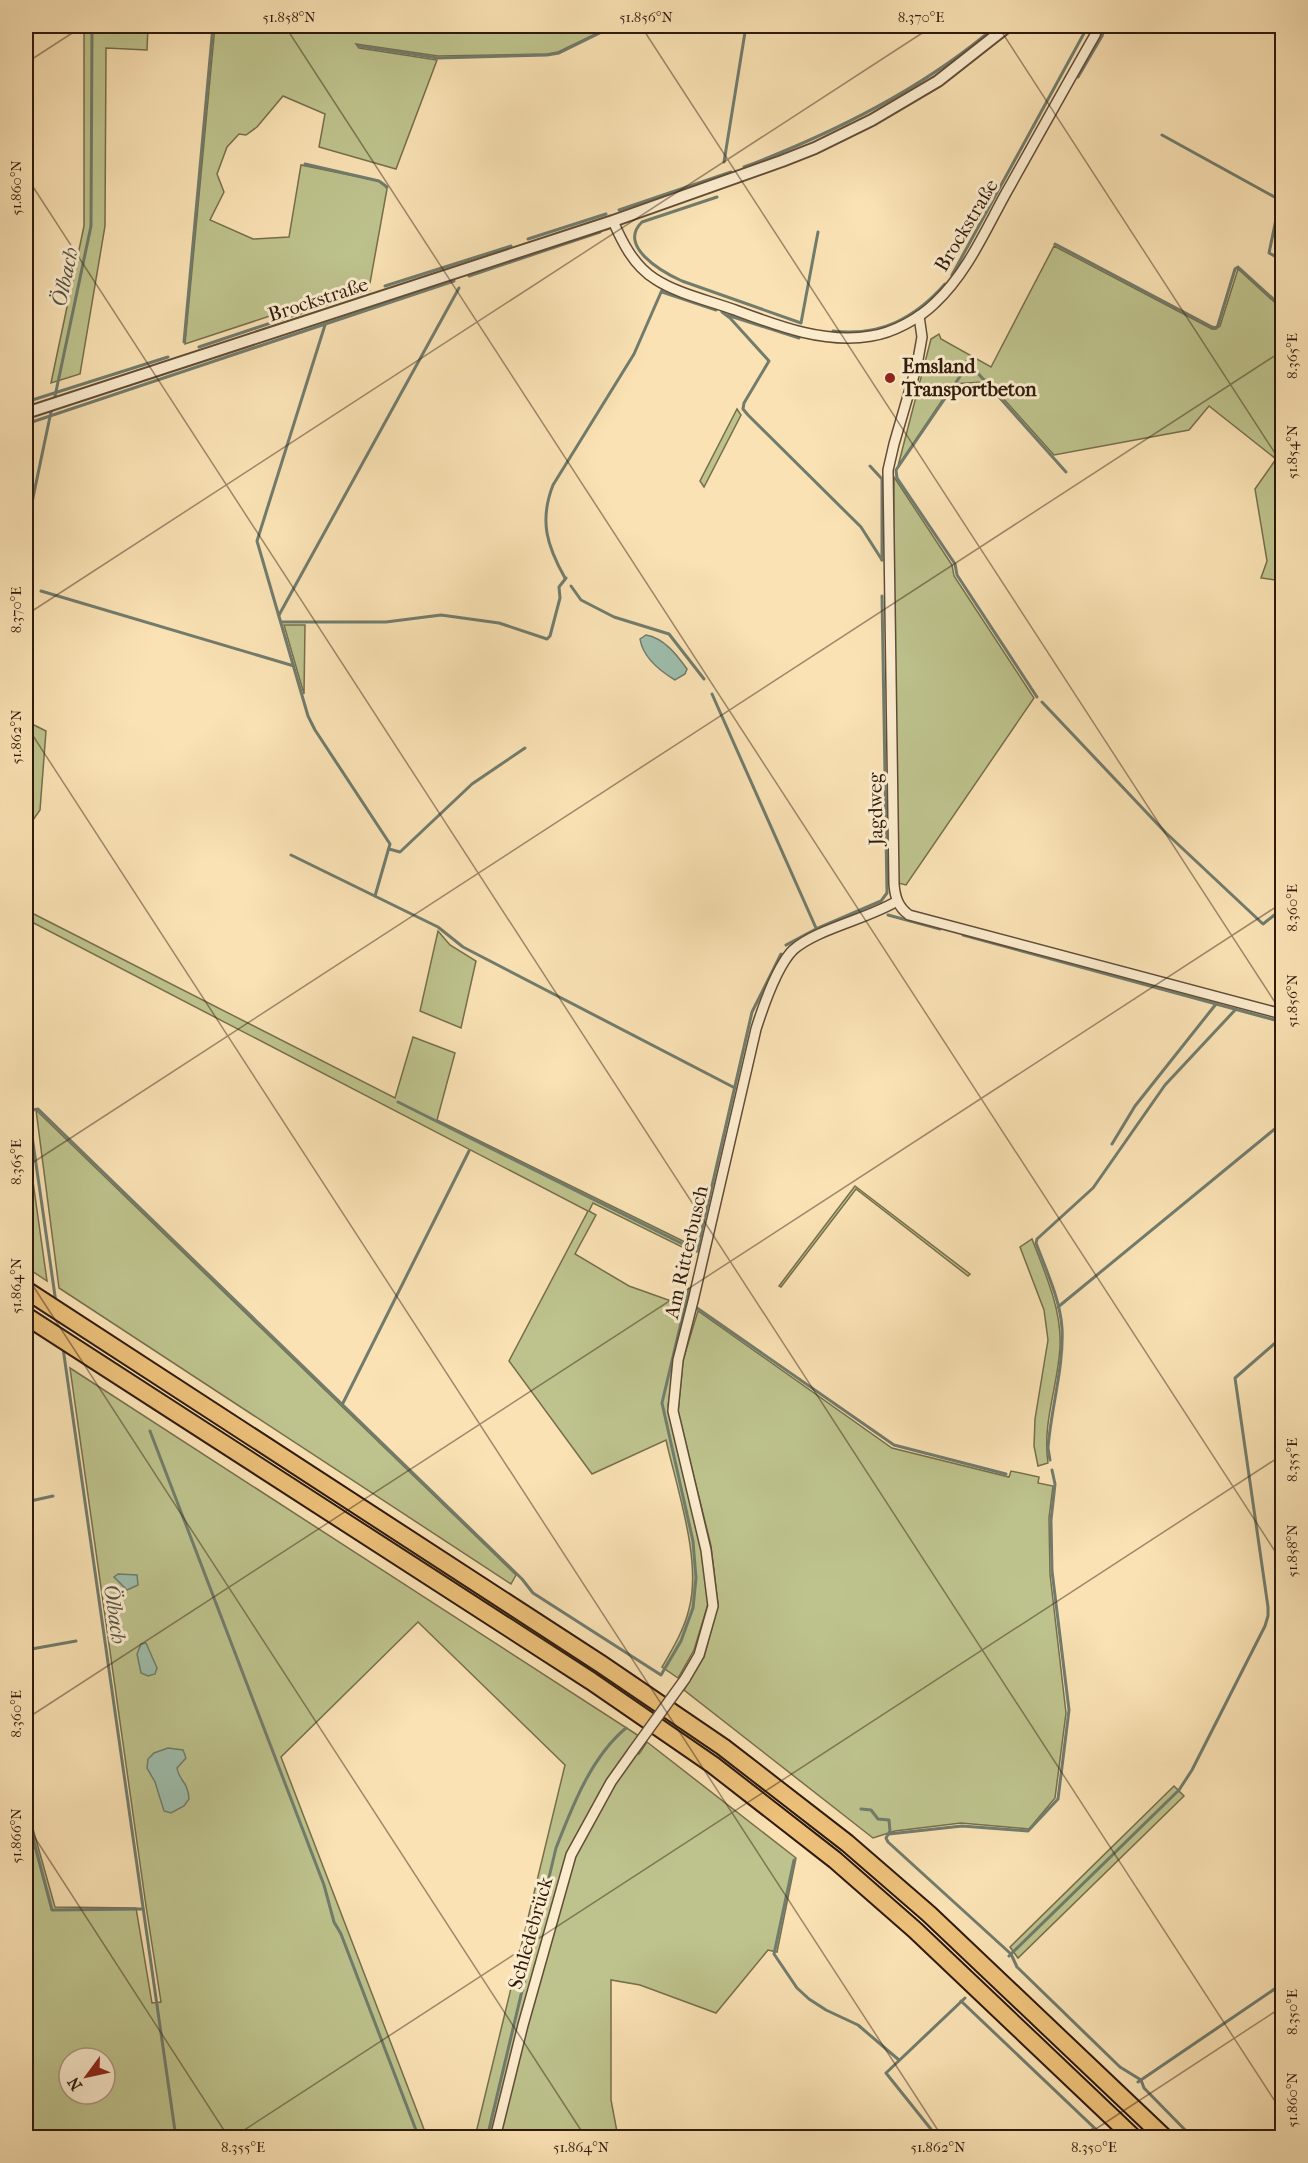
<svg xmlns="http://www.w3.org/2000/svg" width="1308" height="2163" font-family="'IM FELL French Canon',serif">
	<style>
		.green { fill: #bec38d; stroke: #766e4d; stroke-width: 1.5; fill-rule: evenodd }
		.water { fill: #9ebead; stroke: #717c6d; stroke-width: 1.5 }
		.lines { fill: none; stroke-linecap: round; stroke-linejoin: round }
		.stream { stroke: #717c6d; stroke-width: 3 }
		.minor-casing { stroke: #614c37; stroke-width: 12 }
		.tertiary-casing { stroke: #614c37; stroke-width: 14 }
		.motorway-casing { stroke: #2e1a0d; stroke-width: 20 }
		.minor { stroke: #fcecce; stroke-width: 9 }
		.tertiary { stroke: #fcecce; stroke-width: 10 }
		.motorway { stroke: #edc17a; stroke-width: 16 }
		.minor-bridge-casing { stroke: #614c37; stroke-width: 12; stroke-linecap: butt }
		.minor-bridge { stroke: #fcecce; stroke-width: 9 }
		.ticks { fill: none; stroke: #2e1a0d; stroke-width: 1.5; stroke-opacity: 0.45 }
		.poi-dot { fill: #8f2418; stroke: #fcecce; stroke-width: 2 }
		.labels { text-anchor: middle; stroke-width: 6; stroke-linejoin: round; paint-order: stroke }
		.street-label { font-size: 20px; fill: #2e1a0d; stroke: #fcecce }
		.poi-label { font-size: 20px; font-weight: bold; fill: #2e1a0d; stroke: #fcecce; text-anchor: start }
		.water-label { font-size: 21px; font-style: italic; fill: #555345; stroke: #fcecce }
		.neatline { fill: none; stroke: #2e1a0d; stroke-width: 2 }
		.ticks-label { font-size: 15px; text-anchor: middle; fill: #2e1a0d }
	</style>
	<rect width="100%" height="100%" fill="#fae2b4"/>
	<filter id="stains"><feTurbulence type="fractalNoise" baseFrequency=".00333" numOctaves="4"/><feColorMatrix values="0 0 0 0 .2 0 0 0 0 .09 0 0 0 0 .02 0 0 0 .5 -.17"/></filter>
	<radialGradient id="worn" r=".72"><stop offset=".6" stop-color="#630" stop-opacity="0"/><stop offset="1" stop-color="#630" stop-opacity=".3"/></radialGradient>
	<g class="green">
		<path d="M84,26h64l-1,24 -41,-2 -1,178 -25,148 -29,9 33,-157z"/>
		<path d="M215,26h397l-54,26 -11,2 -109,2 -82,-12 3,4 78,12 -41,109 -77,-22 6,-33 -42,-18 -26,31 -11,8 -7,-1 -12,13 -10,27 7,18 -14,28 43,19 36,-2 12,-72 78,16 5,3 3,5 -17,94 -185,61z"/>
		<path d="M1054,246l158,83h4l4,-3 18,-57 44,40v272l-21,-3 6,-17 -12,-72 21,-30 -67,-53 -20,24 -135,25 -68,-76 -4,3 -29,2 -55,82 33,-127 8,-5 2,5 50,28z"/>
		<path d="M737,409l4,6 -37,72 -4,-6z"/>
		<path d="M894,477l58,88 2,11 80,122 -128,187 -8,-2 -5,-304z"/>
		<path d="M284,625h21l-1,69z"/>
		<path d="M26,721l20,10 -6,79 -14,20z"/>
		<path d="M26,910l369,188 18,-61 42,16 -18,67 254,125 -1,6 -97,-48 -4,8 7,4 -21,39 54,32 59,21 -13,51 -7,48 34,143 6,55 -14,46 -16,28 -16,-11c11,-19 22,-37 27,-58 13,-48 -12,-120 -23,-169l-74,34 -83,-113 79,-150 -562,-292z"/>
		<path d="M438,931l12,14 26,16 -15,67 -41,-17z"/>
		<path d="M36,1110l480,465 -5,9 -452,-296z"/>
		<path d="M26,1132l21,149 -21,-14z"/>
		<path d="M855,1186l115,88 -2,2 -112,-87 -75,98 -2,-1z"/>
		<path d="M1032,1239c13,34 30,71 28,108 -2,39 -18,76 -12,116l-10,3 -4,-20 1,-27 13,-79 -4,-30 -24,-63z"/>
		<path d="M698,1311l194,137 117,29 2,-6 28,6 -1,6 15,3 -4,32 1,56 16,139 -11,85 -26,31 -68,-6 -66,8 -22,7 -189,-148 20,-33 14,-52 -7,-59 -33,-134 5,-52z"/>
		<path d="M70,1368l569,368 -9,12 9,6 8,-12 149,116 -19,94 -9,-2 -52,63 -76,-28 -29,-5v120l7,37h-143l90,-372 -147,-143 -137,135 146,380h-401v-333l29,103 81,1 16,95 9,-1 -15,-96zM69,2058h36v36h-36z"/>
		<path d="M1174,1786l10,10 -166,162 -8,-11z"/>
	</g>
	<g class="water">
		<path d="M646,635c18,3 31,20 41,34l-2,5 -10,6c-15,-9 -32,-22 -35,-41z"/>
		<path d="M118,1574l19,1 1,10 -11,5 -13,-13z"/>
		<path d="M146,1643l11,25 -2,6 -7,2 -7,-3 -4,-19 4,-10z"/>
		<path d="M168,1748l15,2 3,8 -9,10c2,13 11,13 12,31l-5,7 -13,7 -7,-2 -9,-29 -8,-14 1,-9 6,-6z"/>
	</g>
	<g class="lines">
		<g class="stream">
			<path d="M359,46l79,12 109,-3 12,-2 55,-27"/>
			<path d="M1078,77l24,-41 3,-10"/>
			<path d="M1162,135l118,65 -11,53 13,7"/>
			<path d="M724,162l22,-136"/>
			<path d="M305,164l74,17 8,6"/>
			<path d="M744,167c90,-34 179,-78 252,-141"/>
			<path d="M717,197l-75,25c-25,24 20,50 40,59l119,42 17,-91"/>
			<path d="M619,210l112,-38"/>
			<path d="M528,239l78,-25"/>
			<path d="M1055,244l157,83 4,1 2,-3 17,-56 3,-2 44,40"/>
			<path d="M952,275l136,-249"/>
			<path d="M469,276l131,-44"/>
			<path d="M385,286l126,-40"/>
			<path d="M662,292l54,18"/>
			<path d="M722,312l8,6 39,43 -25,42 -1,6 5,6 113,112 21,33"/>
			<path d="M727,315l72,23"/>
			<path d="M325,325l-68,216 51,175 7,14 75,114 -15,52"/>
			<path d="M833,331c47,6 82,-13 112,-47"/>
			<path d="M184,342l29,-316"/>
			<path d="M199,347l170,-57"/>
			<path d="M967,361l99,111"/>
			<path d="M963,372l-67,98 1,8 58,86 2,11 80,122"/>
			<path d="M54,401l37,-175 1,-200"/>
			<path d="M26,402l142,-45"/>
			<path d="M26,424l428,-143"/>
			<path d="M870,466l12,13v81"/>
			<path d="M26,531l26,-124"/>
			<path d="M565,578c-18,-32 -26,-57 -12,-93l81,-131 28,-64"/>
			<path d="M571,586l10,14 33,17 55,17 35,45"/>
			<path d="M41,591l253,75"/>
			<path d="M279,615l180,-327"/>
			<path d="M281,622h105l55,-7 58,8 48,16 3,-3 10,-38 -1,-11 7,-9"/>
			<path d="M712,694l104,234"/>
			<path d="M1042,702l124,131 97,91 19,-15"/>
			<path d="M389,849l11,3 72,-68 53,-36"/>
			<path d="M291,855l147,72 25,20 272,141"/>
			<path d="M888,915l52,14"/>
			<path d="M963,935l319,87"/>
			<path d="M786,945l30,-16 65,-28 6,-8 -5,-297"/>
			<path d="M26,1094l30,209"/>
			<path d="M398,1102l299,149"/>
			<path d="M28,1111l10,-2 484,470 11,14 128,82 20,-34 12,-33 3,-30 -3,-37 -31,-138 27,-114"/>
			<path d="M1112,1144l23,-38 81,-102"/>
			<path d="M697,1251l55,-239 29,-58"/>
			<path d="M1058,1307l224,-184"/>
			<path d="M697,1308l197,137 112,29"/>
			<path d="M63,1348l113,790"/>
			<path d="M343,1403l126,-252"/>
			<path d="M150,1431l174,454 10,37 7,12 78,204"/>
			<path d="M1050,1460l-2,-12c3,-40 16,-81 14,-120 -2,-29 -16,-58 -26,-85l1,-4 56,-51 72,-103 71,-76"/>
			<path d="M26,1502l27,-6"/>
			<path d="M26,1650l50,-9"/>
			<path d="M861,1809l10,1 7,9 11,1 1,11 -4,7 2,4 123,112 6,13 103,100 21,13 3,8 49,50"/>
			<path d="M26,1812l26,98 90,-1"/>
			<path d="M889,1834l73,-8 66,5 30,-32 11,-89 -17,-139 -1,-51 4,-36 -3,-14"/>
			<path d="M794,1860l-20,94 23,34 12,11 17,11 32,15 41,35"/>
			<path d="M1009,1956l170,-166 13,-20 73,-144 3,-10v-9l-33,-229 47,-41"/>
			<path d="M961,2001l144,137"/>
			<path d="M1138,2082l144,-98"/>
			<path d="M487,2138l69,-290c16,-41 35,-91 70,-120"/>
			<path d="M938,2138l-52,-65 79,-75"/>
			<path d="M1084,2138l10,-10"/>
		</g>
		<g class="minor-casing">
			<g id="minor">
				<path d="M613,221c9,21 21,45 42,58 21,14 55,22 80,31 43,16 90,34 136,26 22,-3 49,-18 64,-33 32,-30 50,-72 71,-110 30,-53 59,-106 89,-158l3,-9"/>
				<path d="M919,316l3,21 -5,28 -23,79 -6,26 6,414c1,13 4,23 15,31l373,99"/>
				<path d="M685,1679l14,-24 14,-49 -7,-56 -33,-139 5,-51 15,-59 63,-272c7,-22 21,-63 37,-79 23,-21 75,-31 104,-49"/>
				<path d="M495,2138l28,-113 48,-170 40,-73 22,-31"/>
			</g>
		</g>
		<g class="tertiary-casing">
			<path id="tertiary" d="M26,413l587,-192 169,-60 33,-13 57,-28 66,-39 70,-55"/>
		</g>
		<g class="motorway-casing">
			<g id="motorway">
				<path d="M26,1290l575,374 122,83 124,96 82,71 236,224"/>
				<path d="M26,1316l565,365 122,84 122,95 80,70 219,208"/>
			</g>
		</g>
		<use href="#minor" class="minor"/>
		<use href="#tertiary" class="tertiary"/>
		<use href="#motorway" class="motorway"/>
		<g class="minor-bridge-casing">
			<path id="minor-bridge" d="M633,1751l52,-72"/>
		</g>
		<use href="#minor-bridge" class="minor-bridge"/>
	</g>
	<path class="ticks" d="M285,26l997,1536M641,26l641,987M998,26l284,438M26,63l57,-37M26,176l1256,1936M26,615l907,-589M26,725l917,1413M26,1167l1256,-816M26,1275l560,863M26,1719l1256,-816M26,1824l203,314M232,2138l1050,-683M1082,2138l200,-131"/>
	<circle class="poi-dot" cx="890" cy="378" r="6"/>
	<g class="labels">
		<g class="street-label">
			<text transform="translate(966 225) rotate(-59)" y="7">Brockstraße</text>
			<text transform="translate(318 299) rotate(-18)" y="7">Brockstraße</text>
			<text transform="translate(875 809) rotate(-91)" y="7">Jagdweg</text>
			<text transform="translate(686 1252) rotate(-77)" y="7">Am Ritterbusch</text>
			<text transform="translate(530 1933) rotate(-74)" y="7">Schledebrück</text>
		</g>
		<g class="poi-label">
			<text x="902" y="373">Emsland<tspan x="902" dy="23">Transportbeton</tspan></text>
		</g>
		<g class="water-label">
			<text transform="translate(65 277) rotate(-78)" y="7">Ölbach</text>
			<text transform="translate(115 1614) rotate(82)" y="7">Ölbach</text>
		</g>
	</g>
	<rect width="1308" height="2163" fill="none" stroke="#fae2b4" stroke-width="66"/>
	<g transform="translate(87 2076) rotate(237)"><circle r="28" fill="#fcecce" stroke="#aa9881" stroke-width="1.5"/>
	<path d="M0-4.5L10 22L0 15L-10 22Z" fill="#8f2418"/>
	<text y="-9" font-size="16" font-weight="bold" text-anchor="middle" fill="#2e1a0d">N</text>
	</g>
	<rect x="33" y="33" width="1242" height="2097" class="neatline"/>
	<g class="ticks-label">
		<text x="289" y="22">51.858°N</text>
		<text x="646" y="22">51.856°N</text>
		<text x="921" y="22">8.370°E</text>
		<text transform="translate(16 188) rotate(-90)" y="5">51.860°N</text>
		<text transform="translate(1292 356) rotate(-90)" y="5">8.365°E</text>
		<text transform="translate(1292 452) rotate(-90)" y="5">51.854°N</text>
		<text transform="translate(16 610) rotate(-90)" y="5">8.370°E</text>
		<text transform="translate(16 737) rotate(-90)" y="5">51.862°N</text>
		<text transform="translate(1292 908) rotate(-90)" y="5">8.360°E</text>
		<text transform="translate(1292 1001) rotate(-90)" y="5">51.856°N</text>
		<text transform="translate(16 1162) rotate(-90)" y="5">8.365°E</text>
		<text transform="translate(16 1286) rotate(-90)" y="5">51.864°N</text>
		<text transform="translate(1292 1460) rotate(-90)" y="5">8.355°E</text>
		<text transform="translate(1292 1551) rotate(-90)" y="5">51.858°N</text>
		<text transform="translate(16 1714) rotate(-90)" y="5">8.360°E</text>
		<text transform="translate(16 1836) rotate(-90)" y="5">51.866°N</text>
		<text transform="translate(1292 2012) rotate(-90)" y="5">8.350°E</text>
		<text transform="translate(1292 2100) rotate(-90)" y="5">51.860°N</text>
		<text x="243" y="2152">8.355°E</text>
		<text x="581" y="2152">51.864°N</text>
		<text x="938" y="2152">51.862°N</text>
		<text x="1094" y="2152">8.350°E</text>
	</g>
	<rect width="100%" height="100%" filter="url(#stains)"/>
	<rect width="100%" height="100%" fill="url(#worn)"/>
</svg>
